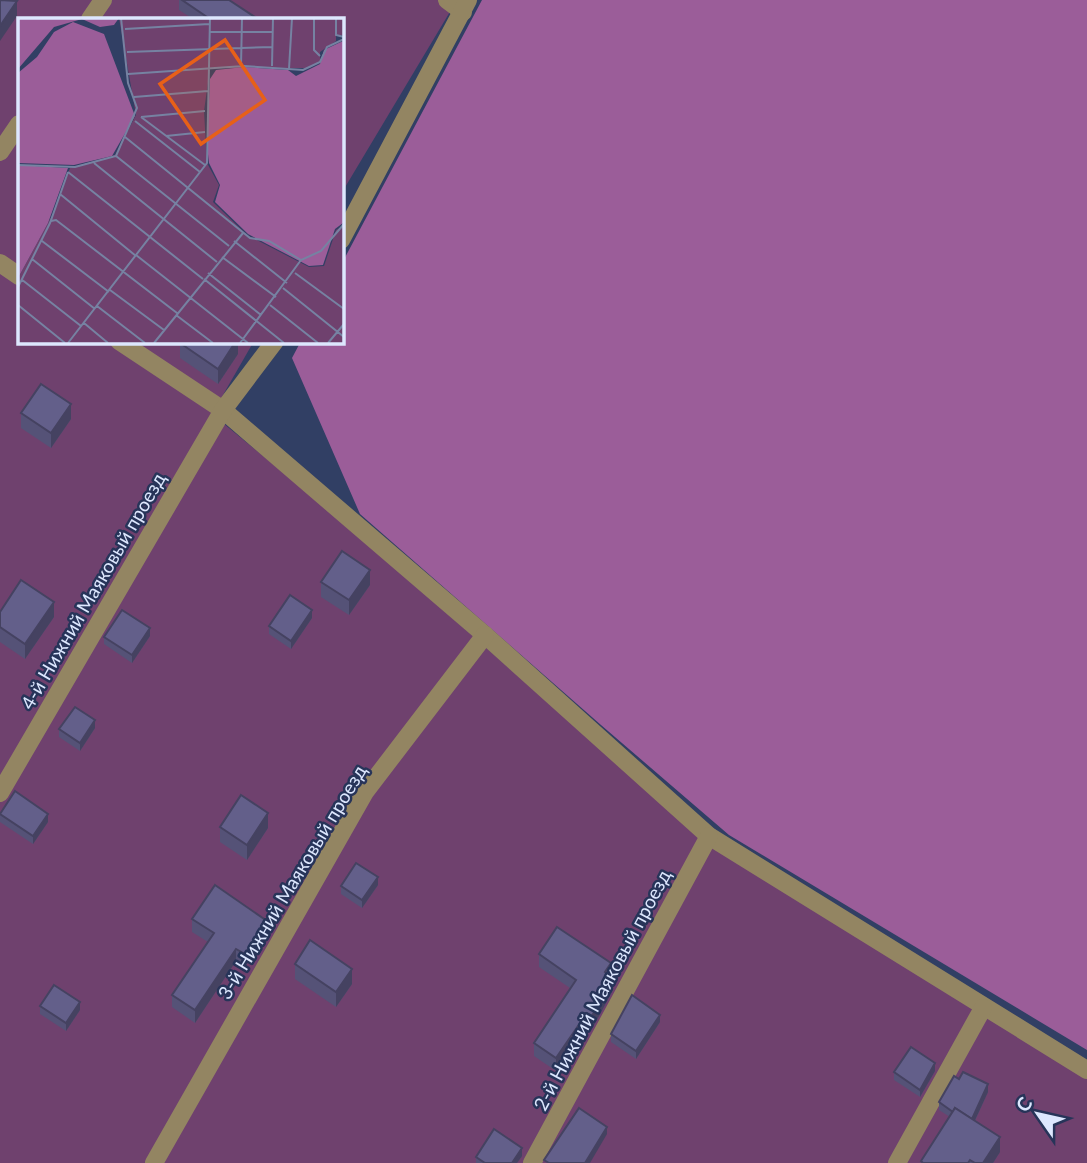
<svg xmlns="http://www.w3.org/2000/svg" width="1087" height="1163" font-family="Lato,sans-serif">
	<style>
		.green { fill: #6f416e }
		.forest { fill: #9b5d99 }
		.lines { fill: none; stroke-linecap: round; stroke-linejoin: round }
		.minor { stroke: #938562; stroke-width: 18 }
		.wall { fill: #555277 }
		.shaded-wall { fill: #454261 }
		.building { fill: #635f8a; stroke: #454261; stroke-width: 2 }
		.labels { text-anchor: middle; stroke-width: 5; stroke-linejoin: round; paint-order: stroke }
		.street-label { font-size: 19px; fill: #dde7fe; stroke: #273459 }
		.inset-road { fill: none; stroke: #7682a2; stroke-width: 2 }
		.view { fill: #e76018; fill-opacity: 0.15; stroke: #e76018; stroke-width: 3.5 }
		.inset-edge { fill: none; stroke: #dde7fe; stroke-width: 3.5 }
	</style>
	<rect width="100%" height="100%" fill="#313f64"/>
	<path class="green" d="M0,0h457l-116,194v-175h-322v322h235l-42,73 136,112 363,320 376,224v93h-1087z"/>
	<path class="forest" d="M482,0h605v1050l-358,-215 -128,-110 -241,-211 -68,-156 9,-17h40v-76z"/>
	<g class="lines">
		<g class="minor">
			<path d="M447,0l16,12"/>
			<path d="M90,19l13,-19"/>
			<path d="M0,152l19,-28"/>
			<path d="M341,240l127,-240"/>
			<path d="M0,263l19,13"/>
			<path d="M119,341l104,69 262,225 224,201 378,234"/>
			<path d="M0,793l223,-383 52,-69"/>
			<path d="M154,1163l211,-371 120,-157"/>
			<path d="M532,1163l177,-327"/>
			<path d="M897,1163l86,-155"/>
		</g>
	</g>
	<g class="wall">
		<path d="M179,0h50l29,19h-65l-14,-9z"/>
		<path d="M238,341v13l-20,30 -38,-26v-15z"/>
		<path d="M21,413l50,6 -20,29 -30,-20z"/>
		<path d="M321,582l49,3 -21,30 -28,-18z"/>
		<path d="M0,612l54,5 -29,42 -25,-17z"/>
		<path d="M312,618l-21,31 -22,-15v-8z"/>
		<path d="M150,636l-18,27 -28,-19v-7z"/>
		<path d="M95,728l-15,23 -21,-14v-8z"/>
		<path d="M0,813l48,9 -15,22 -33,-22z"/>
		<path d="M220,827l48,1 -21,32 -27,-18z"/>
		<path d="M378,885l-16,23 -21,-14v-8z"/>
		<path d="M192,919l75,14 -22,34 -9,-6 -41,62 -23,-16v-12l36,-53 -16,-10z"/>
		<path d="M539,954l72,22 2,14 -21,39 -5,-3 -31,45 -22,-15v-13l36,-55 -31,-21z"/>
		<path d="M295,964l57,20 -16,23 -41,-28z"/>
		<path d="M40,1006l40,4 -14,21 -26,-17z"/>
		<path d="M660,1022l-24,37 -25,-17v-8z"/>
		<path d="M935,1071l-15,26 -26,-17v-8z"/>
		<path d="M959,1079l29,13 -13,29 25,31 -7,11h-72l29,-46 -11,-7v-8z"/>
		<path d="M522,1156l-5,7h-41v-6z"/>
	</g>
	<g class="shaded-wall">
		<path d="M17,1v15l-17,25v-15z"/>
		<path d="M236,341h2v13l-20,30v-15z"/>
		<path d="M71,404v15l-20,29v-15z"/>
		<path d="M370,570v15l-21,30v-15z"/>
		<path d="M54,602v15l-29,42v-15z"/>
		<path d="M312,610v8l-21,31v-8z"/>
		<path d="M150,628v8l-18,27v-8z"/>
		<path d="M95,720v8l-15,23v-8z"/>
		<path d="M268,813v15l-21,32v-15z"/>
		<path d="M48,814v8l-15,22v-8z"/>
		<path d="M378,877v8l-16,23v-8z"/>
		<path d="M267,921v12l-22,34v-13z"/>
		<path d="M236,949v12l-41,62v-13z"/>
		<path d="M611,963v13l-6,-4z"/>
		<path d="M352,969v15l-16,23v-15z"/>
		<path d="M613,977v13l-21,39v-13z"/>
		<path d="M80,1002v8l-14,21v-8z"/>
		<path d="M587,1013v13l-31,45v-13z"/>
		<path d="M660,1015v7l-24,37v-8z"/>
		<path d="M935,1063v8l-15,26v-7z"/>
		<path d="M988,1084v8l-18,39v-8z"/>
		<path d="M607,1127v7l-17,29h-5z"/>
		<path d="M1000,1137v15l-7,11h-10z"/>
		<path d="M522,1148v8l-5,7h-5z"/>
	</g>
	<g class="building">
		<path d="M0,0l17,1 -17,25z"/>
		<path d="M182,0h47l29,19h-48z"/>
		<path d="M181,341h55l-18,28 -38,-26z"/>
		<path d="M41,384l30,20 -20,29 -30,-20z"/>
		<path d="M342,551l28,19 -21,30 -28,-18z"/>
		<path d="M21,580l33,22 -29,42 -25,-17v-15z"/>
		<path d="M290,595l22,15 -21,31 -22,-15z"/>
		<path d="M122,610l28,18 -18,27 -28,-18z"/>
		<path d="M75,707l20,13 -15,23 -21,-14z"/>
		<path d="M15,791l33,23 -15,22 -33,-22z"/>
		<path d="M241,795l27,18 -21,32 -27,-18z"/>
		<path d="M356,863l22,14 -16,23 -21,-14z"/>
		<path d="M215,885l52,36 -22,33 -9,-5 -41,61 -23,-15 42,-62 -22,-14z"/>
		<path d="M557,927l54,36 -6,9 8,5 -21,39 -5,-3 -31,45 -22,-15 42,-63 -37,-26z"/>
		<path d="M310,940l42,29 -16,23 -41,-28z"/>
		<path d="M54,985l26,17 -14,21 -26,-17z"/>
		<path d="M632,995l28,20 -24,36 -25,-17z"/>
		<path d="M911,1047l24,16 -15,27 -26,-18z"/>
		<path d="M963,1072l25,12 -16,35 -17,-11 -2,4 -14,-10 15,-26 5,3z"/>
		<path d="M579,1108l28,19 -22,36h-36l-5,-3z"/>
		<path d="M955,1108l45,29 -17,26h-8l-5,-3 -2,3h-45l-2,-2z"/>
		<path d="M494,1129l28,19 -10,15h-27l-9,-6z"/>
	</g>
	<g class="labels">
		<g class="street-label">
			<text transform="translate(93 591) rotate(-60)" y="7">4-й Нижний Маяковый проезд</text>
			<text transform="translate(292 882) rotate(-59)" y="7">3-й Нижний Маяковый проезд</text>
			<text transform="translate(602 990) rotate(-62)" y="7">2-й Нижний Маяковый проезд</text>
		</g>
	</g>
	<g transform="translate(18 18)">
		<rect width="326" height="326" fill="#313f64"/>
		<path d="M101,0h224v17l-7,1v5l-16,11v9l-10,7h-100l-6,43 3,52 12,22 -6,17 34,33 62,32 15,-1 12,-36 7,-4v117h-325v-65l36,-66 16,-44 45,-13 21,-40z" fill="#6f416e"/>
		<path d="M0,0h101l-5,7 -14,2 -18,-8 -28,8 -36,42zM55,4l31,12 31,82 -23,40 -38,9 -56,-2v-90l19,-16 17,-25zM325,23v182l-8,6 -12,36 -14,1 -61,-32 -33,-32 5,-17 -11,-22 -2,-18 3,-66 6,-9 28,-3 44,3 8,6 24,-12 4,-14zM0,147l50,3 -20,55 -30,55z" fill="#9b5d99"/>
		<path class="inset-road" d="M296,0v32l6,6M318,0v17l8,2M107,11l84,-5M192,14h62M109,34l145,-5M223,48l1,-48M254,48l1,-48M271,51l3,-51M110,56l116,-8 59,4 17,-8 7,-15 17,-8M116,79l74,-6M123,99l64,48M123,99l64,-6M117,103l65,51M148,118l39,-4M107,119l125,101 19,3 32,19M98,138l113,90M76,145l123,99M0,147l57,2 41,-11 21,-48 -9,-25 -7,-65M50,154l135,107M42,176l76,62M33,203l5,-1 121,93M24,223l67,51M216,223l53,42M118,237l112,88M204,239l54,40M14,241l63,50M190,255l53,42M277,255l49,36M3,261l60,47M186,261l80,64M0,269l32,-64 18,-51M265,270l61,49M92,272l54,40M0,287l47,38M252,287l48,38M79,288l48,37M158,297l37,28M66,305l24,20M50,325l139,-180 3,-145M136,325l89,-110M222,325l61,-83 20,-9 23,-27M310,325l16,-19"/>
		<path class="view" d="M207,22l40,60 -64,44 -41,-60z"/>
		<rect width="326" height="326" class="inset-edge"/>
	</g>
	<g transform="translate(1038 1114) rotate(304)" stroke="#273459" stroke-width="5" paint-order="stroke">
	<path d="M0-5L12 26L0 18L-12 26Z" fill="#dde7fe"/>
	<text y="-10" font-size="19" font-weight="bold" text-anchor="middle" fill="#dde7fe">С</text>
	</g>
</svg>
